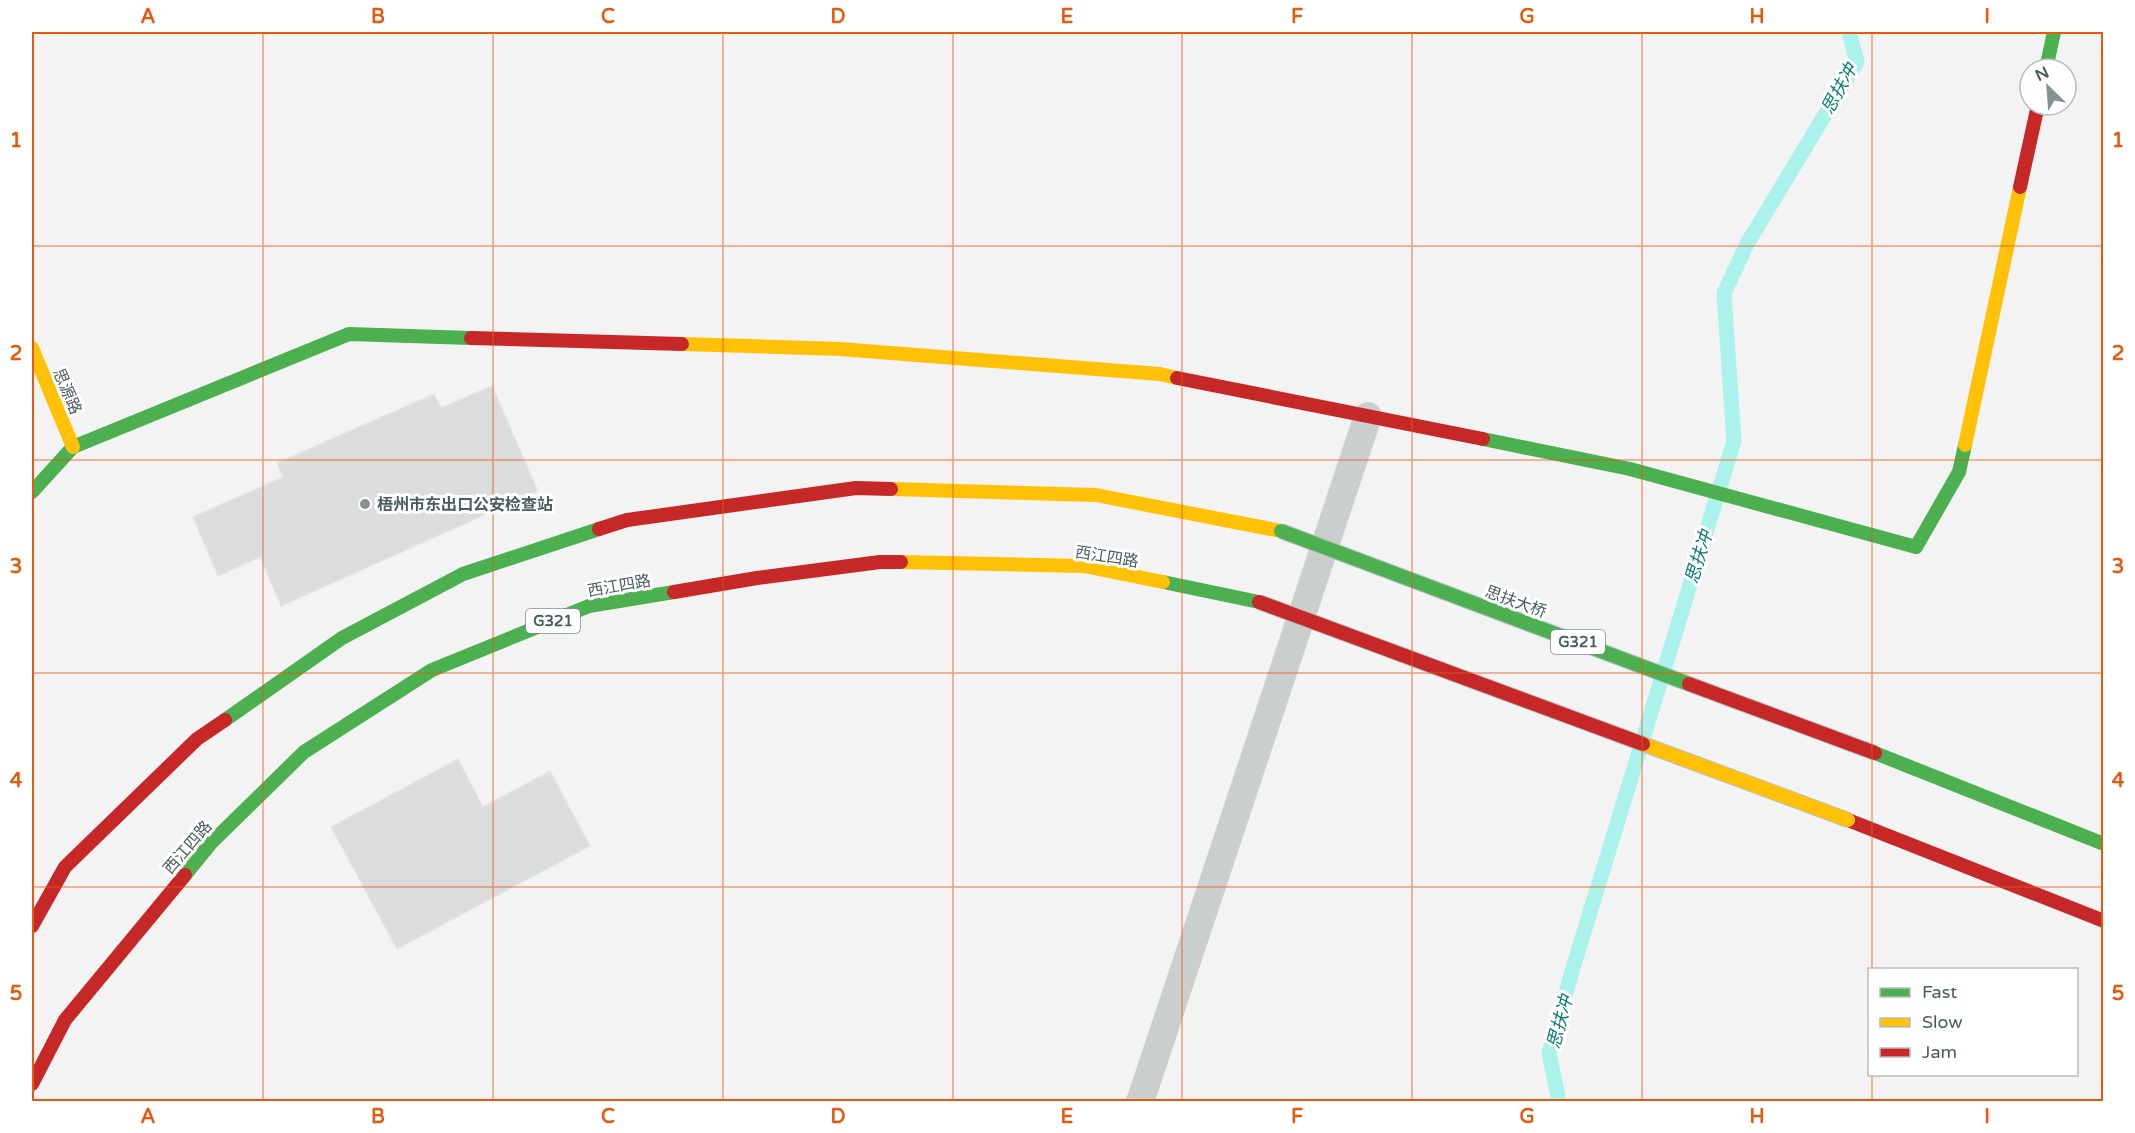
<svg xmlns="http://www.w3.org/2000/svg" width="2135" height="1133" font-family="'Varela Round','Noto Sans SC',sans-serif">
	<style>
		.lines { fill: none; stroke-linecap: round; stroke-linejoin: round }
		.stream { stroke: #aaf2eb; stroke-width: 15 }
		.building { fill: #dbdcdc; stroke: #e5e5e6; stroke-width: 1.5 }
		.lane { stroke: #cacecf; stroke-width: 28 }
		.fast { stroke: #4caf50; stroke-width: 14 }
		.slow { stroke: #ffc107; stroke-width: 14 }
		.jam { stroke: #c62828; stroke-width: 14 }
		.fast-bridge-casing { stroke: #b7c0c3; stroke-width: 16; stroke-linecap: butt }
		.slow-bridge-casing { stroke: #b7c0c3; stroke-width: 16; stroke-linecap: butt }
		.jam-bridge-casing { stroke: #b7c0c3; stroke-width: 16; stroke-linecap: butt }
		.fast-bridge { stroke: #4caf50; stroke-width: 14 }
		.slow-bridge { stroke: #ffc107; stroke-width: 14 }
		.jam-bridge { stroke: #c62828; stroke-width: 14 }
		.grid { fill: none; stroke: #e8590c; stroke-width: 1.5; stroke-opacity: 0.55 }
		.poi-dot { fill: #849294; stroke: #fff; stroke-width: 2 }
		.labels { text-anchor: middle; stroke-width: 6; stroke-linejoin: round; paint-order: stroke }
		.shield { fill: #fff; stroke: #808e90; stroke-width: 1.5 }
		.shield-label { font-size: 15px; font-weight: bold; fill: #495d61 }
		.street-label { font-size: 16px; fill: #495d61; stroke: #fff }
		.poi-label { font-size: 16px; font-weight: bold; fill: #495d61; stroke: #fff; text-anchor: start }
		.water-label { font-size: 18px; font-style: italic; fill: #097e73; stroke: #fff }
		.neatline { fill: none; stroke: #e8590c; stroke-width: 2 }
		.grid-label { font-size: 20px; text-anchor: middle; font-weight: bold; fill: #e8590c }
	</style>
	<rect width="100%" height="100%" fill="#f3f3f3"/>
	<g class="lines">
		<path class="stream" d="M1559,1102l-10,-49 24,-85 161,-527 -10,-148 24,-51 109,-180 -8,-30"/>
	</g>
	<g class="building">
		<path d="M492,386l46,105 -257,115 -21,-49 -42,19 -25,-59 90,-40 -6,-14 157,-69 7,14z"/>
		<path d="M458,759l25,48 67,-36 40,75 -193,103 -66,-122z"/>
	</g>
	<g class="lines">
		<path class="lane" d="M1140,1102l228,-686"/>
		<g class="fast">
			<path d="M2046,69l8,-37"/>
			<path d="M1483,439l147,30 286,78 43,-75 6,-27"/>
			<path d="M32,492l41,-45 276,-113 122,4"/>
			<path d="M1163,582l96,20"/>
			<path d="M225,720l117,-82 121,-64 136,-45"/>
			<path d="M1875,753l229,91"/>
			<path d="M185,875l26,-32 93,-91 128,-82 157,-64 85,-14"/>
		</g>
		<g class="slow">
			<path d="M682,344l158,5 320,25 17,4"/>
			<path d="M32,348l41,99"/>
			<path d="M1965,445l55,-258"/>
			<path d="M891,489l205,6 185,36"/>
			<path d="M901,562l183,4 79,16"/>
		</g>
		<g class="jam">
			<path d="M2020,187l18,-82"/>
			<path d="M471,338l211,6"/>
			<path d="M1177,378l306,61"/>
			<path d="M599,529l28,-9 229,-32 35,1"/>
			<path d="M674,592l83,-14 123,-16h21"/>
			<path d="M1848,820l256,101"/>
			<path d="M32,926l33,-59 132,-128 28,-19"/>
			<path d="M32,1084l33,-64 120,-145"/>
		</g>
		<g class="fast-bridge-casing">
			<path id="fast-bridge" d="M1281,531l408,153"/>
		</g>
		<g class="slow-bridge-casing">
			<path id="slow-bridge" d="M1643,744l205,76"/>
		</g>
		<g class="jam-bridge-casing">
			<g id="jam-bridge">
				<path d="M1259,602l384,142"/>
				<path d="M1689,684l186,69"/>
			</g>
		</g>
		<use href="#fast-bridge" class="fast-bridge"/>
		<use href="#slow-bridge" class="slow-bridge"/>
		<use href="#jam-bridge" class="jam-bridge"/>
	</g>
	<path class="grid" d="M263,32v1070M493,32v1070M723,32v1070M953,32v1070M1182,32v1070M1412,32v1070M1642,32v1070M1872,32v938M32,246h2072M32,460h2072M32,673h2072M32,887h2072M1872,1074v28"/>
	<circle class="poi-dot" cx="365" cy="504" r="6"/>
	<g class="labels">
		<g class="shield">
			<rect x="526" y="609" width="54" height="24" rx="4.5"/>
			<rect x="1551" y="630" width="54" height="24" rx="4.5"/>
		</g>
		<g class="shield-label">
			<text x="553" y="626">G321</text>
			<text x="1578" y="647">G321</text>
		</g>
		<g class="street-label">
			<text transform="translate(68 391) rotate(67)" y="6">思源路</text>
			<text transform="translate(1107 556) rotate(9)" y="6">西江四路</text>
			<text transform="translate(619 585) rotate(-10)" y="6">西江四路</text>
			<text transform="translate(1516 601) rotate(20)" y="6">思扶大桥</text>
			<text transform="translate(187 847) rotate(-49)" y="6">西江四路</text>
		</g>
		<g class="poi-label">
			<text x="377" y="510">梧州市东出口公安检查站</text>
		</g>
		<g class="water-label">
			<text transform="translate(1839 89) rotate(-61)" y="6">思扶冲</text>
			<text transform="translate(1699 557) rotate(-73)" y="6">思扶冲</text>
			<text transform="translate(1560 1022) rotate(-75)" y="6">思扶冲</text>
		</g>
	</g>
	<rect width="2135" height="1133" fill="none" stroke="#ffffff" stroke-width="66"/>
	<rect x="1868" y="968" width="210" height="108" fill="#ffffff" stroke="#b6bec0" stroke-width="1.5"/>
	<rect x="1880" y="988" width="30" height="9" fill="#4caf50" stroke="#b6bec0" stroke-width="1.5"/>
	<text x="1922" y="998" font-size="18" fill="#495d61">Fast</text>
	<rect x="1880" y="1018" width="30" height="9" fill="#ffc107" stroke="#b6bec0" stroke-width="1.5"/>
	<text x="1922" y="1028" font-size="18" fill="#495d61">Slow</text>
	<rect x="1880" y="1048" width="30" height="9" fill="#c62828" stroke="#b6bec0" stroke-width="1.5"/>
	<text x="1922" y="1058" font-size="18" fill="#495d61">Jam</text>
	<g transform="translate(2048 87) rotate(335)"><circle r="28" fill="#ffffff" stroke="#b6bec0" stroke-width="1.5"/>
	<path d="M0-4.5L10 22L0 15L-10 22Z" fill="#849294"/>
	<text y="-9" font-size="16" font-weight="bold" text-anchor="middle" fill="#495d61">N</text>
	</g>
	<rect x="33" y="33" width="2069" height="1067" class="neatline"/>
	<g class="grid-label">
		<text x="148" y="23">A</text>
		<text x="378" y="23">B</text>
		<text x="608" y="23">C</text>
		<text x="838" y="23">D</text>
		<text x="1067" y="23">E</text>
		<text x="1297" y="23">F</text>
		<text x="1527" y="23">G</text>
		<text x="1757" y="23">H</text>
		<text x="1987" y="23">I</text>
		<text x="16" y="147">1</text>
		<text x="2118" y="147">1</text>
		<text x="16" y="360">2</text>
		<text x="2118" y="360">2</text>
		<text x="16" y="573">3</text>
		<text x="2118" y="573">3</text>
		<text x="16" y="787">4</text>
		<text x="2118" y="787">4</text>
		<text x="16" y="1000">5</text>
		<text x="2118" y="1000">5</text>
		<text x="148" y="1123">A</text>
		<text x="378" y="1123">B</text>
		<text x="608" y="1123">C</text>
		<text x="838" y="1123">D</text>
		<text x="1067" y="1123">E</text>
		<text x="1297" y="1123">F</text>
		<text x="1527" y="1123">G</text>
		<text x="1757" y="1123">H</text>
		<text x="1987" y="1123">I</text>
	</g>
</svg>
